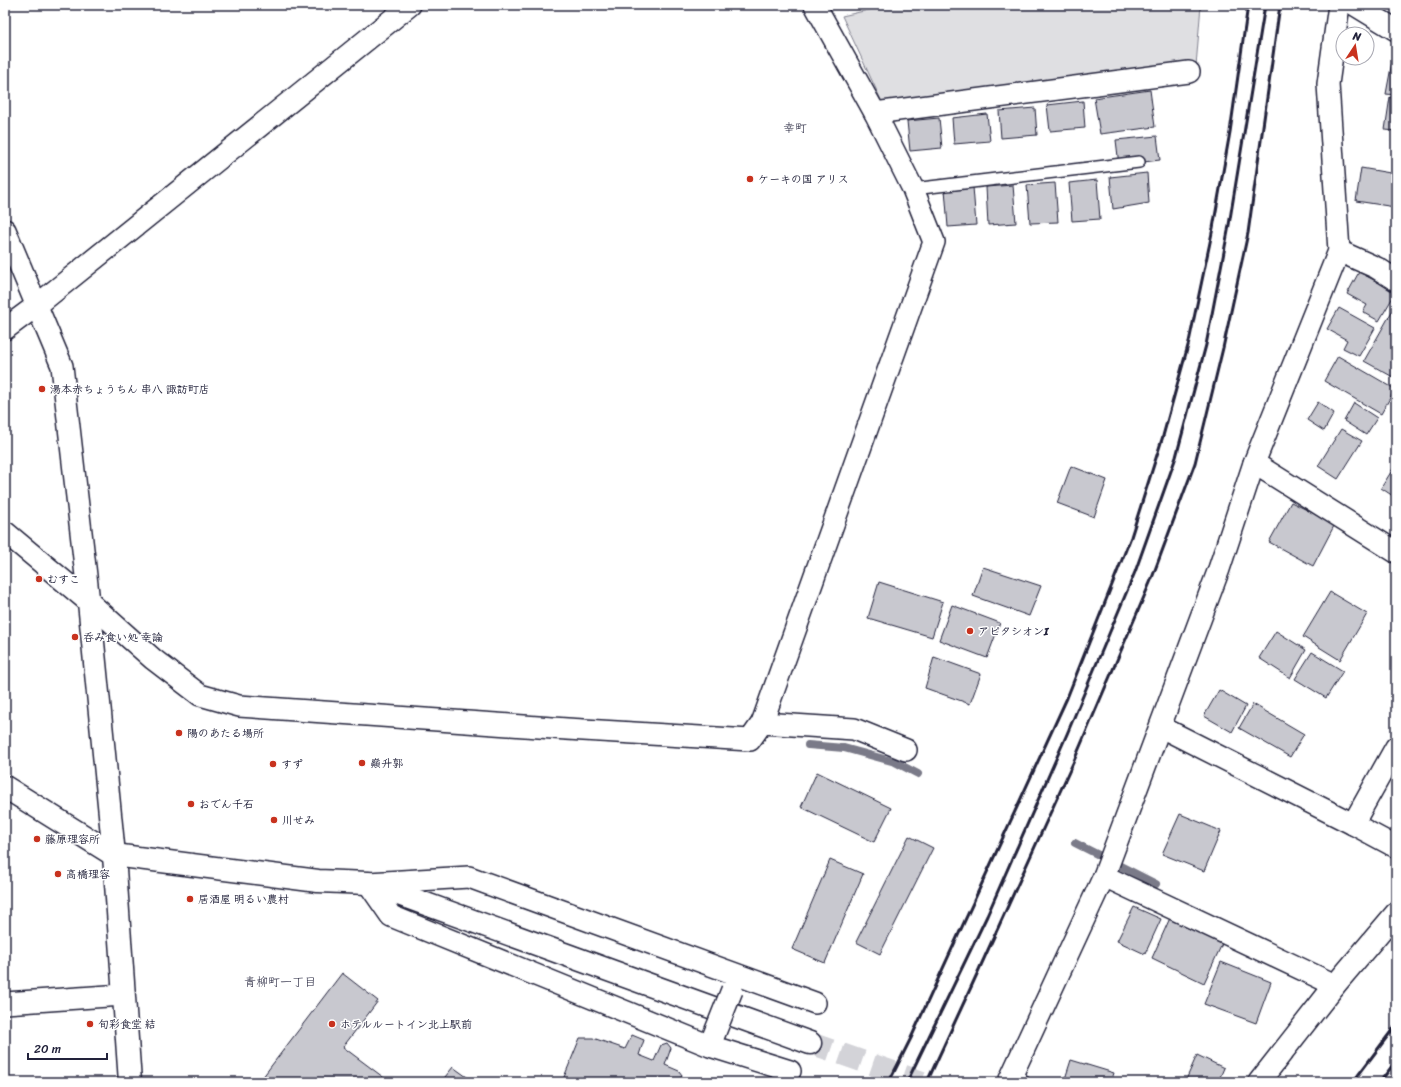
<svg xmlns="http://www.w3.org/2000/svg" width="1401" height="1087" font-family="Sriracha,'Klee One',sans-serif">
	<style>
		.green { fill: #dfdfe2; stroke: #80808e }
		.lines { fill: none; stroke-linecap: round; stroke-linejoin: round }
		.stream { stroke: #7a7a88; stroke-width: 8 }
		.building { fill: #c8c8cf; stroke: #22223b }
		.tertiary-tunnel { stroke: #d3d3d8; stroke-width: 22; stroke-dasharray: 22 11; stroke-linecap: butt }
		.service-casing { stroke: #22223b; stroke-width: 14 }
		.minor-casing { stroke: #22223b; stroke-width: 24 }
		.tertiary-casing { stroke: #22223b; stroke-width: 25 }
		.service { stroke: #fff; stroke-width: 11 }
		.minor { stroke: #fff; stroke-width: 21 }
		.tertiary { stroke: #fff; stroke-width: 22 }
		.rail { stroke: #22223b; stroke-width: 3 }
		.minor-bridge-casing { stroke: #22223b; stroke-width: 24; stroke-linecap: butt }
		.minor-bridge { stroke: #fff; stroke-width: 21 }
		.poi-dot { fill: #c8321e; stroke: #fff; stroke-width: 1.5 }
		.labels { text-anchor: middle; stroke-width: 3; stroke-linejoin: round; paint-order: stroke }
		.poi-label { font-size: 11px; font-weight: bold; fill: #22223b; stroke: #fff; text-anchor: start }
		.neighbourhood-label { font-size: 12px; fill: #22223b; stroke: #fff }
	</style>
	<rect width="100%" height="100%" fill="#fff"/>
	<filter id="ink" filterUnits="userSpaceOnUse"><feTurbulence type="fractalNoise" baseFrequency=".025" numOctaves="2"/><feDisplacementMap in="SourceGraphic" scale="8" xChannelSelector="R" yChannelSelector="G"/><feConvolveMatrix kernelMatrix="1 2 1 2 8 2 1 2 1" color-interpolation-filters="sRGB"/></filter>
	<g filter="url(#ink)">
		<path class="green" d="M891,5h310l-5,61 -314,36 -40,-86z"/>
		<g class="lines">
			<g class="stream">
				<path d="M808,745l36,3 51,14 23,12"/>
				<path d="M1075,843l81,41"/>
			</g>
		</g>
		<g class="building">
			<path d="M1394,51h2v44l-10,-1z"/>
			<path d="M1150,90l5,37 -55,7 -6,-36z"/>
			<path d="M1390,97l6,1v33l-11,-1z"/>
			<path d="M1083,101l2,27 -35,3 -3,-26z"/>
			<path d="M1035,108l2,27 -36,3 -2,-27z"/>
			<path d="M987,114l3,27 -36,3 -2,-26z"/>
			<path d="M939,118l3,30 -32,3 -3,-30z"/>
			<path d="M1157,136l3,24 -41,5 -3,-25z"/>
			<path d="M1361,168l35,6v25l-1,8 -39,-6z"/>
			<path d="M1147,173l2,30 -36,6 -3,-32z"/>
			<path d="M1097,180l3,39 -28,2 -3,-38z"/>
			<path d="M1055,183l3,39 -28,1 -3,-38z"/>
			<path d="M1013,185l3,38 -28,2 -2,-38z"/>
			<path d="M973,187l3,38 -28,2 -3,-38z"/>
			<path d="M1359,272l37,20 -17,29 -16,-9 4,-7 -20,-11z"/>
			<path d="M1395,306l1,66 -3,5 -29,-16z"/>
			<path d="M1339,308l36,20 -16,28 -16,-8 4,-8 -20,-11z"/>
			<path d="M1338,356l57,33 -14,25 -57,-33z"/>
			<path d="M1318,402l16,11 -10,18 -17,-11z"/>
			<path d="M1354,403l23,15 -11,17 -22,-14z"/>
			<path d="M1341,429l21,12 -24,38 -20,-13z"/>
			<path d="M1396,464v34l-15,-10z"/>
			<path d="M1071,466l36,14 -13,37 -37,-14z"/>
			<path d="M1291,502l44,22 -22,42 -44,-24z"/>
			<path d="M983,567l58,19 -12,30 -56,-20z"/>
			<path d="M879,582l64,20 -11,35 -64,-19z"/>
			<path d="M1330,592l37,22 -27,46 -37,-23z"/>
			<path d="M952,605l48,18 -13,35 -48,-18z"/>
			<path d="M1276,631l30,19 -16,28 -31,-20z"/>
			<path d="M1312,652l31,19 -17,27 -31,-19z"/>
			<path d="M934,657l47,17 -11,30 -45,-16z"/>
			<path d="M1219,690l27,16 -14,26 -28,-16z"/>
			<path d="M1253,704l51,30 -14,23 -51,-29z"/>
			<path d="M817,772l74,36 -17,34 -73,-35z"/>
			<path d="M1180,814l41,17 -17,40 -42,-17z"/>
			<path d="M909,836l24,12 -53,106 -24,-12z"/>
			<path d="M830,860l33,14 -38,89 -33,-14z"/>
			<path d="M1134,907l27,12 -16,35 -28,-13z"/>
			<path d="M1170,918l52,26 -18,39 -52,-25z"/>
			<path d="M1221,962l50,20 -15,41 -52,-19z"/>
			<path d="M342,973l36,28 -35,46 44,33 -2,2h-126z"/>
			<path d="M632,1035l12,5 -5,15 15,6 7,-16 6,-2 4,5 -6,17 14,6 3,4 -3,7h-117l18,-44h13l32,11z"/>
			<path d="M1197,1055l27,13 -6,14h-33z"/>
			<path d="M1071,1060l43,13 -3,9h-47z"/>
			<path d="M453,1067l21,15h-33z"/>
		</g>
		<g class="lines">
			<path class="tertiary-tunnel" d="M810,1043l112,39"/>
			<g class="service-casing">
				<path id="service" d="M913,189l226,-27"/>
			</g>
			<g class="minor-casing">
				<g id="minor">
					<path d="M1355,5l41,25"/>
					<path d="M875,113l314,-41"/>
					<path d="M5,230l57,136 27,236"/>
					<path d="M1339,251l38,17 19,12"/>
					<path d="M5,329l31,-23 374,-301"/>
					<path d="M1254,463l142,89"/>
					<path d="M5,532l84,70 64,57 47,36 39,11 328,23 183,11 12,-17 92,6 52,21"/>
					<path d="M762,723l172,-481 -21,-53 -38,-76 -60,-108"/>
					<path d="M1161,727l192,97 43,23"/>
					<path d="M1353,824l43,-77"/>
					<path d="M1104,876l231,109"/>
					<path d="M368,883l101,-6 346,126"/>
					<path d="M368,883l23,33 319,130 80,25"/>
					<path d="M5,1003l118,-8"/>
					<path d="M1018,1082l-8,-3 94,-203 115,-307 35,-106 85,-212 -11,-167 11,-79"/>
					<path d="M1259,1082l76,-97 61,-72"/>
				</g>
			</g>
			<g class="tertiary-casing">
				<g id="tertiary">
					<path d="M89,602l25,253 16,227"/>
					<path d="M5,787l109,68 204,26 50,2 442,160"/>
				</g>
			</g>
			<use href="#service" class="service"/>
			<use href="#minor" class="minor"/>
			<use href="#tertiary" class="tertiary"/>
			<g class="rail">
				<path d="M889,1082l22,-44 156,-340 64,-161 32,-101 26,-94 24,-114 17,-96 18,-127"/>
				<path d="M907,1082l80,-166 80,-182 68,-162 41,-115 30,-112 22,-114 37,-226"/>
				<path d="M927,1082l45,-97 101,-222 79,-185 43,-115 28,-115 25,-115 32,-228"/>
				<path d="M1353,1082l43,-57"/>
				<path d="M1380,1082l16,-21"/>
			</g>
			<g class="minor-bridge-casing">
				<path id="minor-bridge" d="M714,1035l18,-45"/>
			</g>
			<use href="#minor-bridge" class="minor-bridge"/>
		</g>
	</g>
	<g class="poi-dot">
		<circle cx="750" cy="179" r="4"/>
		<circle cx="42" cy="389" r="4"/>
		<circle cx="39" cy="579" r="4"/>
		<circle cx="970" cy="631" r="4"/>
		<circle cx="75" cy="637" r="4"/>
		<circle cx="179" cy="733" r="4"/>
		<circle cx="362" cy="763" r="4"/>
		<circle cx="273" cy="764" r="4"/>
		<circle cx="191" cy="804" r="4"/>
		<circle cx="274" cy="820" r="4"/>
		<circle cx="37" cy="839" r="4"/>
		<circle cx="58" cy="874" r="4"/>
		<circle cx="190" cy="899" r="4"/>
		<circle cx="90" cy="1024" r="4"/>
		<circle cx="332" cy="1024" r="4"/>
	</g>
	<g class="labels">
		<g class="poi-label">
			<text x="758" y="183">ケーキの国 アリス</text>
			<text x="50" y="393">湯本赤ちょうちん 串八 諏訪町店</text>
			<text x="47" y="583">むすこ</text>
			<text x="978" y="635">アピタシオンI</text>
			<text x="83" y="641">呑み食い処 幸論</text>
			<text x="187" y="737">陽のあたる場所</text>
			<text x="370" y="767">巓升郭</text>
			<text x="281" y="768">すず</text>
			<text x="199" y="808">おでん千石</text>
			<text x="282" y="824">川せみ</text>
			<text x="45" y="843">藤原理容所</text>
			<text x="66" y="878">高橋理容</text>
			<text x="198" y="903">居酒屋 明るい農村</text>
			<text x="98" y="1028">旬彩食堂 結</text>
			<text x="340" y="1028">ホテルルートイン北上駅前</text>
		</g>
		<g class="neighbourhood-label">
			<text x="795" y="132">幸町</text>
			<text x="280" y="986">青柳町一丁目</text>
		</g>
	</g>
	<rect width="1401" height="1087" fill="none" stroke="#fff" stroke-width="20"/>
	<rect x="10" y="10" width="1381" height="1067" fill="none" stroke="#22223b" stroke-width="1.5" filter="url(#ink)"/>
	<g transform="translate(1355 46) rotate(12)"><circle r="19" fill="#ffffff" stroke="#a7a7b1"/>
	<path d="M0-3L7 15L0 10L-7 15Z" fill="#c8321e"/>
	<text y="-6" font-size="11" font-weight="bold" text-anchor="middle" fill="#22223b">N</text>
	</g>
	<path d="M28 1053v6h79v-6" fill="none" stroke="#22223b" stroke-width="2"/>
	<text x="34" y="1053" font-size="12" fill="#22223b" stroke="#ffffff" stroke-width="3" paint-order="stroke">20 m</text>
</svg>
